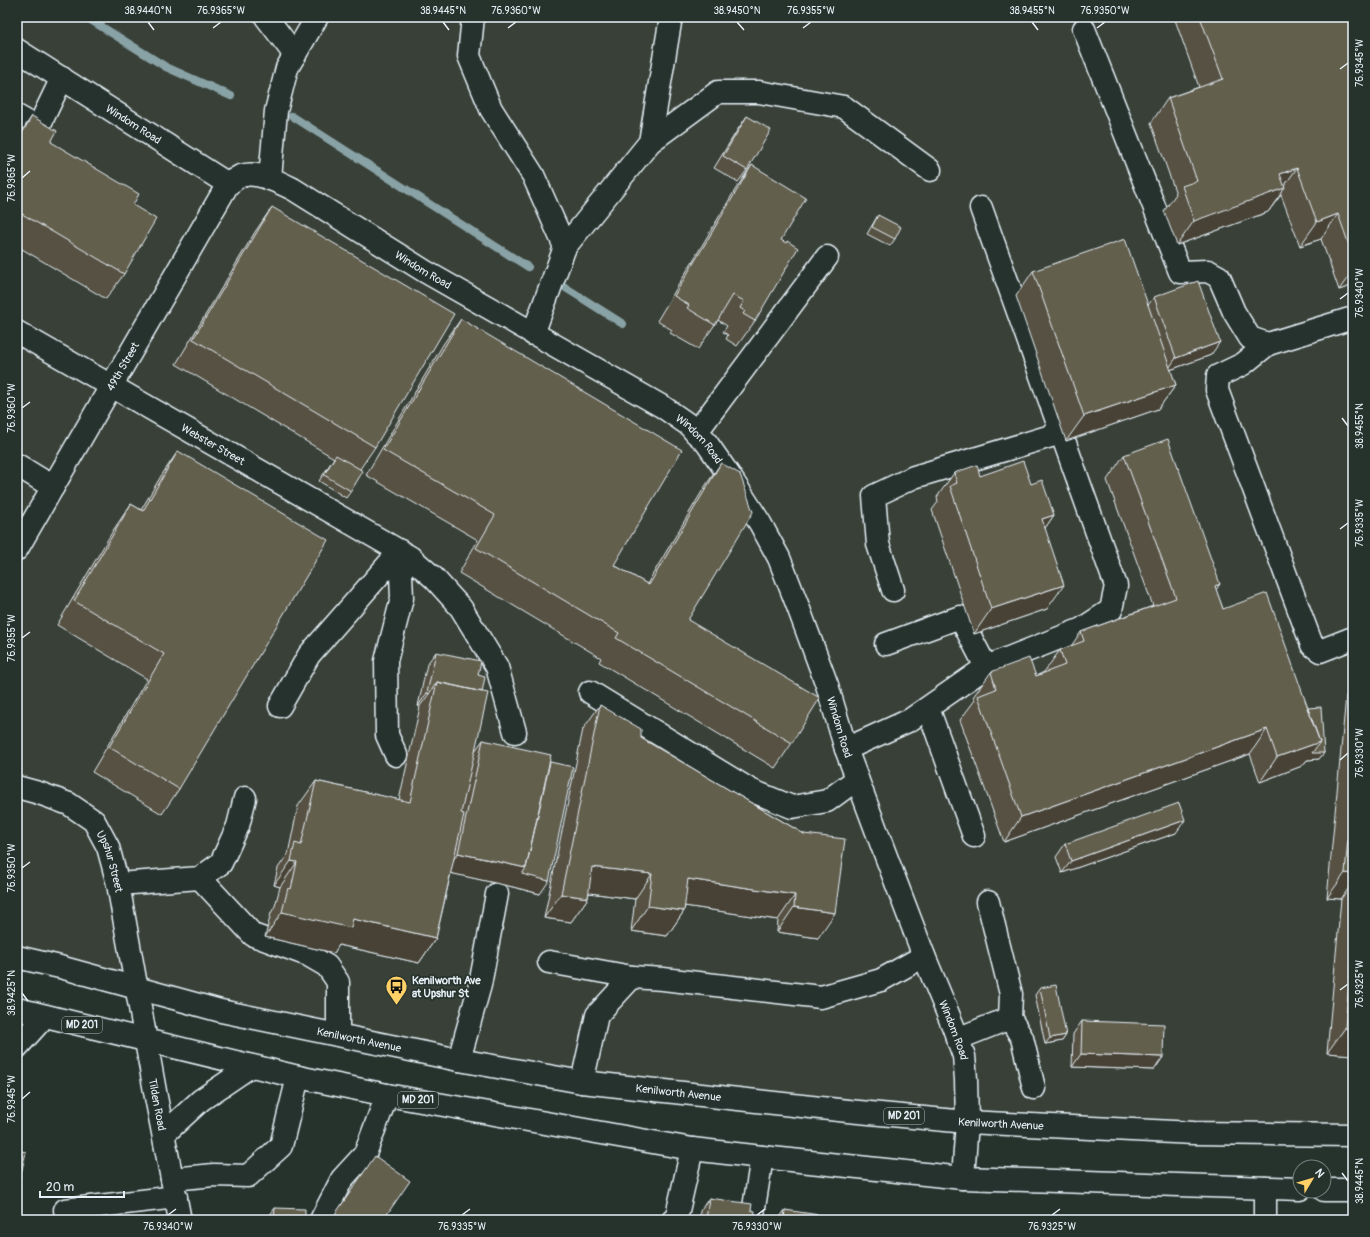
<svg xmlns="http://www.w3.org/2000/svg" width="1370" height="1237" viewBox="0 0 1370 1237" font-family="Pangolin,sans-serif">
<rect width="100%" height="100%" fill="#26332d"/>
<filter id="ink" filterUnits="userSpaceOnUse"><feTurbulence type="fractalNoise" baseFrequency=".025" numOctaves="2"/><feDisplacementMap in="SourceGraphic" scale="8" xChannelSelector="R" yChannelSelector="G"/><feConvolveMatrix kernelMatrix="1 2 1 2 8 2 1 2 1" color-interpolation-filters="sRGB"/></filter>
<g filter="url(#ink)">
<path fill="#394037" d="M17 17H1353V1136L1194 1133 582 1082 17 957Z"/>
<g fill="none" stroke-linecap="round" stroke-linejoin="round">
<path stroke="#89a2a6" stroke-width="8" d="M86 17 166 67 231 96
M292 116 528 267
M566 288 623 324"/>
<defs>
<g id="minor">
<path d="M266 17 295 55"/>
<path d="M473 17 469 56 491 109 533 175 565 247 533 334"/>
<path d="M1084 29 1180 272 1208 271 1219 277 1234 312 1250 338 1268 344 1353 318"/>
<path id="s1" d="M17 50 228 184"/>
<path d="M17 116 38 128 62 78"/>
<path d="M650 142 718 92H759L844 107 930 170"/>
<path d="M270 178 276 111 287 68 317 17"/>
<path d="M565 247 650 142 671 17"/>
<path id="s2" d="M17 332 410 557 434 578 461 608 497 667 515 732"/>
<path d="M1268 344 1243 364 1218 376 1217 390 1312 645 1320 651 1353 638"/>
<path d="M696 433 827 257"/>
<path d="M17 465 53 487"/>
<path id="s3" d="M17 549 228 184C232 182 237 177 241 176 256 170 279 182 293 189L426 272 663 407 689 425 696 433 706 442 729 475 760 523 779 558 797 604 827 685 846 749 884 851 924 956 953 1026 964 1056 966 1079 967 1122 963 1178"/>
<path d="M893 590 878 544 874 496 914 477 1061 433"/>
<path d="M886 644 960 617 986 667"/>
<path d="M590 692 750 790 792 807 827 801 857 779"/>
<path d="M280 706 309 655 400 551 402 598 386 661 387 735 396 755"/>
<path d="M928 708 974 836"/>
<path d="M846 749 910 720 986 667 1082 629 1111 610 1116 586 981 208"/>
<path id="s4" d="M17 787 39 793 69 804 94 821 108 847 118 884 156 1097 180 1220"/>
<path d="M200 878 253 935 308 955 327 966 338 982V1035"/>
<path d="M118 884 200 878 221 863 238 826 245 798"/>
<path d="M549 962 632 977"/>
<path d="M1010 1018 1022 1038 1034 1088"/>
<path d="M957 1039 1010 1018 1011 994 988 902"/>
<path d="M17 1047 45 1016"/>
<path d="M459 1060 480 985 497 894"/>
<path d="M582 1082 597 1015 632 977 663 979 821 997 881 980 924 956"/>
<path d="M172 1179 214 1175 248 1176 281 1146 298 1077"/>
<path d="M65 1210 176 1197"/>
<path d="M321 1220 342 1179 365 1154 387 1095"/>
<path d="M673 1220 677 1215 692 1149"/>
<path d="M752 1220 762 1157"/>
<path d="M1265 1220V1188"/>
</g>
<g id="major">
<path id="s5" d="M17 957 60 967 221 1011 459 1060 582 1082 848 1111 967 1122 1194 1133 1353 1135"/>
<path d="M17 1009 298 1077 387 1095 692 1149 762 1157 963 1178 1300 1189"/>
<path d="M164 1134 201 1100 251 1066"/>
<path d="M1324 1190H1353"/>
</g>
</defs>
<use href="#minor" stroke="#e8f1f8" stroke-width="25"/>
<use href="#major" stroke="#e8f1f8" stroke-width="25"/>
<use href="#minor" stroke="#26332d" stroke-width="22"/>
<use href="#major" stroke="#26332d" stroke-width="22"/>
</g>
<path fill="#565142" stroke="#e8f1f8" d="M1174 17H1353V285L1339 290 1321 239 1300 246 1281 195 1268 212 1177 245 1164 211 1176 194 1151 123 1168 98 1199 87Z
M32 116 51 142 124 274 106 299 17 246V138Z
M747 116V170L738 182 714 168 738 129Z
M752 165 781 240 755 321 737 346 726 339 728 335 723 332 727 326 718 320 698 349 670 333 672 330 657 321 735 190Z
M272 207 375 447 360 469 351 491 346 498 319 481 334 458 176 364 255 232Z
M878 215 895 239 890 246 867 234 874 222Z
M1033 271 1148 305 1154 297 1211 355 1170 370 1176 385 1158 409 1066 441 1016 296Z
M461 319 614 565 647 584 704 488 721 463 688 620 792 743 775 768 599 662 601 658 459 573 478 540 366 475 444 343Z
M178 451 179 789 162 814 92 772 147 679 57 625 114 529 131 504 141 510 161 476Z
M1124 455 1216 590 1223 609 1324 753 1319 759 1307 760 1302 766 1260 782 1250 754 1004 842 960 720 975 700 973 697 991 672 1036 676 1044 672 1060 650 1071 646 1081 632 1153 606 1107 480Z
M954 473 980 476 1031 484 1054 515 1045 528 1047 609 974 634 932 510 938 502 937 497Z
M436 652 478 675 482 692 474 752 483 740 550 762 540 894 513 887 451 873 436 938 419 963 339 945 334 953 265 937 271 913 275 906 280 887 274 885 278 868 288 854 298 806 316 781 399 800 420 707 418 706 427 664Z
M1353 686V1055L1327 1053 1341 899 1327 898 1346 696Z
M600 705 641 738 804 834 818 938 777 932 778 920 685 906 684 911 667 936 631 931 635 899 589 893 588 898 571 922 544 918 583 729Z
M1176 833 1062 873 1056 857 1065 844Z
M1040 988 1066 1035 1062 1041 1045 1044 1035 995Z
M1082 1021 1163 1057 1154 1070 1072 1067 1073 1034Z
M709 1198 751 1210 754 1220H699L700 1211Z
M275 1208 305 1220H266Z
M785 1210 825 1220H778Z"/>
<path fill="#464236" stroke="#e8f1f8" d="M589 17H602L601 18Z
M722 17H748L747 19Z
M1297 168 1282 189 1285 188 1268 212 1177 245 1194 221 1280 174Z
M1338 214 1321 239 1300 246 1317 222Z
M1353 270V285L1339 290Z
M1220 342 1211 355 1167 371 1176 358Z
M1176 385 1158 409 1066 441 1084 416Z
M1054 515 1037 540 1042 519Z
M1220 584 1203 609 1215 586Z
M1064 585 1047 609 974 634 991 609Z
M427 693 429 694 420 706H418Z
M1267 729 1250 754 1004 842 1021 817Z
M1320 742 1324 753 1319 759 1307 760 1302 766 1260 782 1277 757Z
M1185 820 1176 833 1062 873 1071 861Z
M458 853 526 868 549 881 540 894 513 887 445 872Z
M291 861 297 862 280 887 274 885Z
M592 867 652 874 635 899 575 891Z
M1345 873 1353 874V882L1341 899 1327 898Z
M688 879 795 895 778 920 671 904Z
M561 894 588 898 571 922 544 918Z
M648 906 684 911 667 936 631 931Z
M794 907 835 913 818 938 777 932Z
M282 912 353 919 436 938 419 963 339 945 334 953 265 937Z
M1345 1028 1353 1029V1055L1327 1053Z
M1066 1035 1062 1041 1045 1044 1050 1038Z
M1081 1054 1163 1057 1154 1070 1072 1067Z"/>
<path fill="#645e4d" stroke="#e8f1f8" d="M1200 17H1353V256L1338 214 1317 222 1297 168 1280 174 1285 188 1194 221 1182 186 1197 181 1168 98 1223 79Z
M32 116 57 131 51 142 139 194 133 205 156 219 124 274 17 211V142Z
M747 116 771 130 747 170 723 156Z
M752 165 806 198 781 240 786 243 787 241 798 248 755 321 743 314 745 311 740 308 744 301 733 295 715 325 687 308 689 305 674 296Z
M272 207 454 314 375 447 193 339Z
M878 215 901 227 895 239 872 227Z
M1125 239 1176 385 1084 416 1033 271Z
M1198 281 1220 342 1176 358 1154 297Z
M461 319 682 450 614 565 649 585 721 463 740 474 753 512 688 620 820 698 792 743 616 638 619 633 476 548 495 515 383 450Z
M1168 439 1220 584 1215 586 1223 609 1267 593 1320 742 1277 757 1267 729 1021 817 978 696 996 689 991 672 1029 658 1036 676 1065 665 1060 650 1084 641 1081 632 1176 598 1124 455Z
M178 451 328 540 179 789 109 747 164 654 74 601 131 504 143 511Z
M336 455 363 471 351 491 324 475Z
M1023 461 1031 484 1042 480 1054 515 1042 519 1064 585 991 609 950 486 957 483 954 473 977 465 980 476Z
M436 652 481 661 478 675 485 677 482 692 437 682 429 694 427 693Z
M437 682 488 693 461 813 464 814 436 938 353 919 351 928 282 912 288 888 291 889 297 862 291 861 295 843 301 845 316 781 410 802Z
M600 705 641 729V738L804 834 845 839 835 913 794 907 795 895 688 879 684 911 648 906 652 874 592 867 588 898 561 894Z
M1321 707 1324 753H1312L1320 742 1307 708Z
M483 740 551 755 526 868 458 853Z
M550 762 573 767 549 881 522 874 526 868Z
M1353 780V874L1345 873Z
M1179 803 1185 820 1071 861 1065 844Z
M1353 935V1029L1345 1028Z
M1056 985 1066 1035 1050 1038 1040 988Z
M1082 1021 1164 1024 1163 1057 1081 1054Z
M17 1150 26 1152 17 1191Z
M375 1156 410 1181 383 1220H331Z
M709 1198 752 1204 751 1210 755 1211 754 1220H706Z
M275 1208 305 1209V1220H274Z
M785 1210 826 1216 825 1220H784Z"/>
</g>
<path fill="none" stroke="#e8f1f8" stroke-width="1.5" d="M148 22 154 30M443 22 449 30M737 22 744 30M1032 22 1038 30M213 28 221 22M508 28 516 22M803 28 811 22M1097 28 1105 22M1340 69 1348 63M22 178 30 171M1340 299 1348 293M22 408 30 402M1342 418 1348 426M1340 529 1348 523M22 638 30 632M1340 760 1348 753M22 868 30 862M1340 990 1348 984M22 993 28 1001M22 1099 30 1092M1342 1173 1348 1181M168 1215 176 1209M462 1215 470 1209M757 1215 765 1209M1052 1215 1060 1209"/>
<defs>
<symbol id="bus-pin" viewBox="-11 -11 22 30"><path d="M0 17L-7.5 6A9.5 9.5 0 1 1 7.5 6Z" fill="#ffd166" stroke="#26332d"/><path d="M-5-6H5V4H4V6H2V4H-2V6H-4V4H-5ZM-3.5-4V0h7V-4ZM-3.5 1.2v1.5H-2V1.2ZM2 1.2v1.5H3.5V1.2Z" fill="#111"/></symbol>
</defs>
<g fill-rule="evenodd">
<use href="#bus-pin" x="384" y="974" width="25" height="34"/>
</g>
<g text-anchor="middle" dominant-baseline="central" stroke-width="3.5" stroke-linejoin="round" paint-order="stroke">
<g fill="#26332d" stroke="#aeb8bb" stroke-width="1">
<rect x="62" y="1017" width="40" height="16" rx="3"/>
<rect x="398" y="1092" width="40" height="16" rx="3"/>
<rect x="884" y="1108" width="40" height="16" rx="3"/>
</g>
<g font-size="10" font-weight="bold" fill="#e8f1f8">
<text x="82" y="1025">MD 201</text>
<text x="418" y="1100">MD 201</text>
<text x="904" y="1116">MD 201</text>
</g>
<g font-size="11" fill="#e8f1f8" stroke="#26332d">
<text stroke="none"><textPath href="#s1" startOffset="138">Windom Road</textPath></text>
<text stroke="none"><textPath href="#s3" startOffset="645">Windom Road</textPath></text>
<text stroke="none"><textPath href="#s3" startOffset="211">49th Street</textPath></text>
<text stroke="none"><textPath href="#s3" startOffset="970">Windom Road</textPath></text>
<text stroke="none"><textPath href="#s2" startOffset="226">Webster Street</textPath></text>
<text stroke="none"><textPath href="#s3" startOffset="1294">Windom Road</textPath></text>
<text stroke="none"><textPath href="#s4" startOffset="129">Upshur Street</textPath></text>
<text stroke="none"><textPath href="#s3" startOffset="1618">Windom Road</textPath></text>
<text stroke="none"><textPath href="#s5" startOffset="352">Kenilworth Avenue</textPath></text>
<text stroke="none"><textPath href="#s5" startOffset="676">Kenilworth Avenue</textPath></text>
<text stroke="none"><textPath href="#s4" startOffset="377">Tilden Road</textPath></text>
<text stroke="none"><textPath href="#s5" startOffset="1000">Kenilworth Avenue</textPath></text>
</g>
<g font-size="11" font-weight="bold" fill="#e8f1f8" stroke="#26332d" text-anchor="start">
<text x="412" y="980">Kenilworth Ave<tspan x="412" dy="13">at Upshur St</tspan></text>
</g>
</g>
<rect width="1370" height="1237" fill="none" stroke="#26332d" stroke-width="44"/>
<g transform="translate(1312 1179) rotate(52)"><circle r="19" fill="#26332d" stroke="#747f7e"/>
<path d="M0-3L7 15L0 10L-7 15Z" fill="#ffd166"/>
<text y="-6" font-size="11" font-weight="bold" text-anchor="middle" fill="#e8f1f8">N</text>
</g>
<path d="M40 1191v6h84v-6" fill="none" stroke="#e8f1f8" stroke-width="2"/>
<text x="46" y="1191" font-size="12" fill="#e8f1f8" stroke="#26332d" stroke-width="3" paint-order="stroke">20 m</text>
<rect x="22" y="22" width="1326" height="1193" fill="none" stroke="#e8f1f8" stroke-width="1.5"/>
<g font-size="10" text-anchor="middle" fill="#e8f1f8">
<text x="148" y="14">38.9440°N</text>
<text x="221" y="14">76.9365°W</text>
<text x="443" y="14">38.9445°N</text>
<text x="516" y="14">76.9360°W</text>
<text x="737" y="14">38.9450°N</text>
<text x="811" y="14">76.9355°W</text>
<text x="1032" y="14">38.9455°N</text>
<text x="1105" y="14">76.9350°W</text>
<text transform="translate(1359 63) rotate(-90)" y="4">76.9345°W</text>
<text transform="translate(11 178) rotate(-90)" y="4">76.9365°W</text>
<text transform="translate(1359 293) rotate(-90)" y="4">76.9340°W</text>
<text transform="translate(11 408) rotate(-90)" y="4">76.9360°W</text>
<text transform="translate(1359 426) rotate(-90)" y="4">38.9455°N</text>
<text transform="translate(1359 523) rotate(-90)" y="4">76.9335°W</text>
<text transform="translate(11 638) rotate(-90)" y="4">76.9355°W</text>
<text transform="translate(1359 753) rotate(-90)" y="4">76.9330°W</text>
<text transform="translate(11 868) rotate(-90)" y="4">76.9350°W</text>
<text transform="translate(1359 984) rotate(-90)" y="4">76.9325°W</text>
<text transform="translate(11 993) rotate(-90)" y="4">38.9425°N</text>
<text transform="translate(11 1099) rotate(-90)" y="4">76.9345°W</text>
<text transform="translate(1359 1181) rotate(-90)" y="4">38.9445°N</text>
<text x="168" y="1230">76.9340°W</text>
<text x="462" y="1230">76.9335°W</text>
<text x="757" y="1230">76.9330°W</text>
<text x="1052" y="1230">76.9325°W</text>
</g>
</svg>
